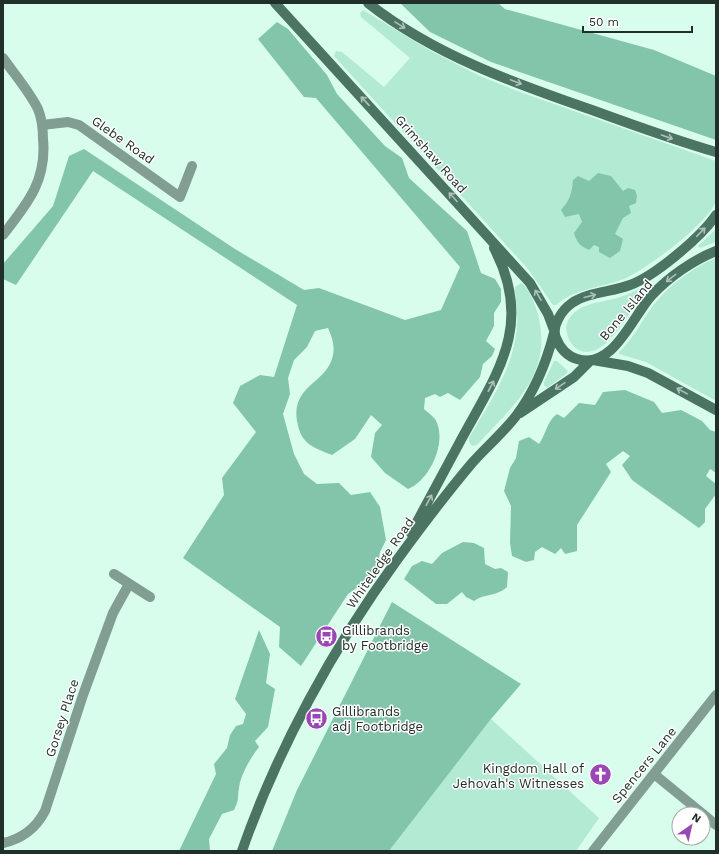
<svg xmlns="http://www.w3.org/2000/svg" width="719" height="854" viewBox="0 0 719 854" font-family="'Work Sans',sans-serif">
<rect width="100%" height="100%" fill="#d8fded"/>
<path fill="#b3ead3" d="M363 10 429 50 480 76 520 92 716 161C716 173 719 188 716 200 711 222 645 270 624 279 601 288 576 288 556 305H553L528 269 334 56 336 51 342 52 384 87 410 58 361 17 360 13Z
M716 229V242L700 248 698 246Z
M716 258V401L646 362 619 354V352C633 339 641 322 652 307 667 287 693 267 716 258Z
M521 283C529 288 534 302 537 311 555 374 514 404 477 445L472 446 469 441V438C490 402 515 366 517 324 518 311 515 299 515 287Z
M646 285 648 288C632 303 608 363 579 350 570 345 567 337 566 327 571 304 598 303 617 298 627 295 637 290 646 285Z
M554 361H557L568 371 566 374 547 388 544 385V382Z
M491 719 599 818 576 851H389Z"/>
<path fill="#83c5aa" d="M400 3H498L505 9 654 50 716 76V140L491 62 430 32Z
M277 22 288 29 327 75 337 94 385 146 402 158 409 178 467 231 481 273 495 279 501 289V302L494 313V326L486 341 495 349 492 356 483 364 480 377 460 400 448 393 440 397 435 394 425 398 424 409C428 413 435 417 437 423 446 445 429 481 408 489L385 473 371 457 375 433 382 425 371 415 355 439 332 455C312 447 301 444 297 421 291 385 328 383 333 355 335 345 332 337 328 328L315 331 307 347 294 360 288 378 290 394 283 414 294 454 304 474 317 484 339 483 351 495 370 492 380 507 386 540 380 552 376 574 348 594 301 666 279 647 280 627 183 558 224 495 222 478 256 432 233 403 240 386 260 375 274 377 297 305 93 171 16 285 3 279V264L53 206 69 156 84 149 235 249 304 290 319 288 405 320 441 310 460 267 316 98 304 97 258 39Z
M598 173 611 176 623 191 628 188 635 190 637 196 636 203 629 206 631 213 623 218 615 234 623 239 620 251 610 258 599 252V247L594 245 589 250C580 246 577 243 574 233L582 222 579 214 565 217 561 210C570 200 572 193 573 180L578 176 589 181Z
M625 390 654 402 662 413 681 410 702 421 710 430 716 432V473L710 469 706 476 716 484V494L705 509V522L699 528 632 480 622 465 630 456 623 451 606 464 611 472 577 525V551L565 554 561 548 555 554 542 547 535 552 534 560 526 562 512 556 510 543 511 506 504 491 510 468 516 458 519 441 529 437 539 444C546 434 547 421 557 414L564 418 579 403 595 405 603 392Z
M463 542 474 543 484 548 485 564 495 569 501 568 508 572 507 587C496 597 485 593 474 601L466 597 462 592 447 604H436L404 579 412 566 422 561 432 564 442 553Z
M392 602 521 684 491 719 389 851H272L297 790Z
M259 630 270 654 266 683 275 689 268 727 255 741 259 747C251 757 240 776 239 788 237 799 240 798 234 810L222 814 209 839 210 851H179L216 774 214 764 227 748 230 735 236 726 243 724 246 714 235 699Z"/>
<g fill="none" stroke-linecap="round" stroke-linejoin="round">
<path stroke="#829d91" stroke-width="10" d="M3 58C15 75 29 91 38 109 42 119 43 129 43 139 47 181 27 204 3 235
M42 125 68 122 79 125 180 197 192 166
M114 574 150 597
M654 774 703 814
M703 814 716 825
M3 843C22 839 36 828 45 811L83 695 113 613 129 584
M593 851 716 695"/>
<path stroke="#4b7463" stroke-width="10" d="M275 3 530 283 548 314 554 330
M368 3C434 55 514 83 592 110 633 125 674 140 716 152
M716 215C701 237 655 276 630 285 612 292 588 292 572 303 562 310 551 326 556 338 560 348 567 356 577 359 613 371 633 315 652 295 669 277 693 260 716 251
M593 360 628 366 648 373 716 410
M520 413 574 377 590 361
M411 533C428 501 445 470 462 438 498 372 534 324 494 248
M242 851C277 750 334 646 397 560 421 527 446 494 472 463 486 447 503 433 516 416 535 391 546 364 554 333"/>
</g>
<defs><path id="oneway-shaft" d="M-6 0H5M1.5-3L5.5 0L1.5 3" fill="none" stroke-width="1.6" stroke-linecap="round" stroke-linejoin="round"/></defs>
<g stroke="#aec0b9">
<use href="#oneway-shaft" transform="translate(400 25) rotate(31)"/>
<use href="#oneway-shaft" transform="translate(516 82) rotate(21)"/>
<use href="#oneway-shaft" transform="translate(365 101) rotate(-133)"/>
<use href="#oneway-shaft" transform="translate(667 137) rotate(19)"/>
<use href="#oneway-shaft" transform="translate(453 197) rotate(-132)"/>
<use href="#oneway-shaft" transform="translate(701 232) rotate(-46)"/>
<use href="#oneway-shaft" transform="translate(671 278) rotate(142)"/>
<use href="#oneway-shaft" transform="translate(538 295) rotate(-120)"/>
<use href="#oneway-shaft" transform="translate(590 296) rotate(-14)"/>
<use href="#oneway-shaft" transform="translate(491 386) rotate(-62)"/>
<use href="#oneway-shaft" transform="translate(560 386) rotate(146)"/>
<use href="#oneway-shaft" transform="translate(682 391) rotate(-151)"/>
<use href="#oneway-shaft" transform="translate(429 500) rotate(-62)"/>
</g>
<defs>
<symbol id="bus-disc" viewBox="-11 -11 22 22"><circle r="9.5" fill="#9a47b6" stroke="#fff"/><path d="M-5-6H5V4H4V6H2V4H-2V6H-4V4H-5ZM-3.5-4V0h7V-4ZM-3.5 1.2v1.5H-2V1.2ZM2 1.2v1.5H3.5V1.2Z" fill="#fff"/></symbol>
<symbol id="church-disc" viewBox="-11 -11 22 22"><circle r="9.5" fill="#9a47b6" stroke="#fff"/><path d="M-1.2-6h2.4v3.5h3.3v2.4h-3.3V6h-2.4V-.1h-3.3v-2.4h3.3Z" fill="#fff"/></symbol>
</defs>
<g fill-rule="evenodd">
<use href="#bus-disc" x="314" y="624" width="25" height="25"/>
<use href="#bus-disc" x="304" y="706" width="25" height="25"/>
<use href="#church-disc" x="588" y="762" width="25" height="25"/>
</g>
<g text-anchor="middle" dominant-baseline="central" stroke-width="3" stroke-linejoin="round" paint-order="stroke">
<g font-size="13" fill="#202f29" stroke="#fff">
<text transform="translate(123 140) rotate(35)">Glebe Road</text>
<text transform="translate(431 154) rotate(48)">Grimshaw Road</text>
<text transform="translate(626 310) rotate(-50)">Bone Island</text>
<text transform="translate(380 563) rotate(-55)">Whiteledge Road</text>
<text transform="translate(62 718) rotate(-72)">Gorsey Place</text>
<text transform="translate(644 765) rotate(-51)">Spencers Lane</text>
</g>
<g font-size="13" fill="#202f29" stroke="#fff" text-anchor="start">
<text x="342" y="630">Gillibrands<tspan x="342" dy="15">by Footbridge</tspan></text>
<text x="332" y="711">Gillibrands<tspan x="332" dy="15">adj Footbridge</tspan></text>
<text x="584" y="768" text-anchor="end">Kingdom Hall of<tspan x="584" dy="15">Jehovah's Witnesses</tspan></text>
</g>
</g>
<rect width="719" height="854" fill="none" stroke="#202f29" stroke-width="8"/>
<g transform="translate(691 826) rotate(34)"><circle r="19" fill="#ffffff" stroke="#a6aca9"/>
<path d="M0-3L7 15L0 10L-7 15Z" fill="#9a47b6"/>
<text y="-6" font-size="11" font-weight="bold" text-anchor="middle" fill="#202f29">N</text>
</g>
<path d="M583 26v6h109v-6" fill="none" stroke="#202f29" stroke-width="2"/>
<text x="589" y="26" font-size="12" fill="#202f29" stroke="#ffffff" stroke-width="3" paint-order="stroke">50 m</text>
</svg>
